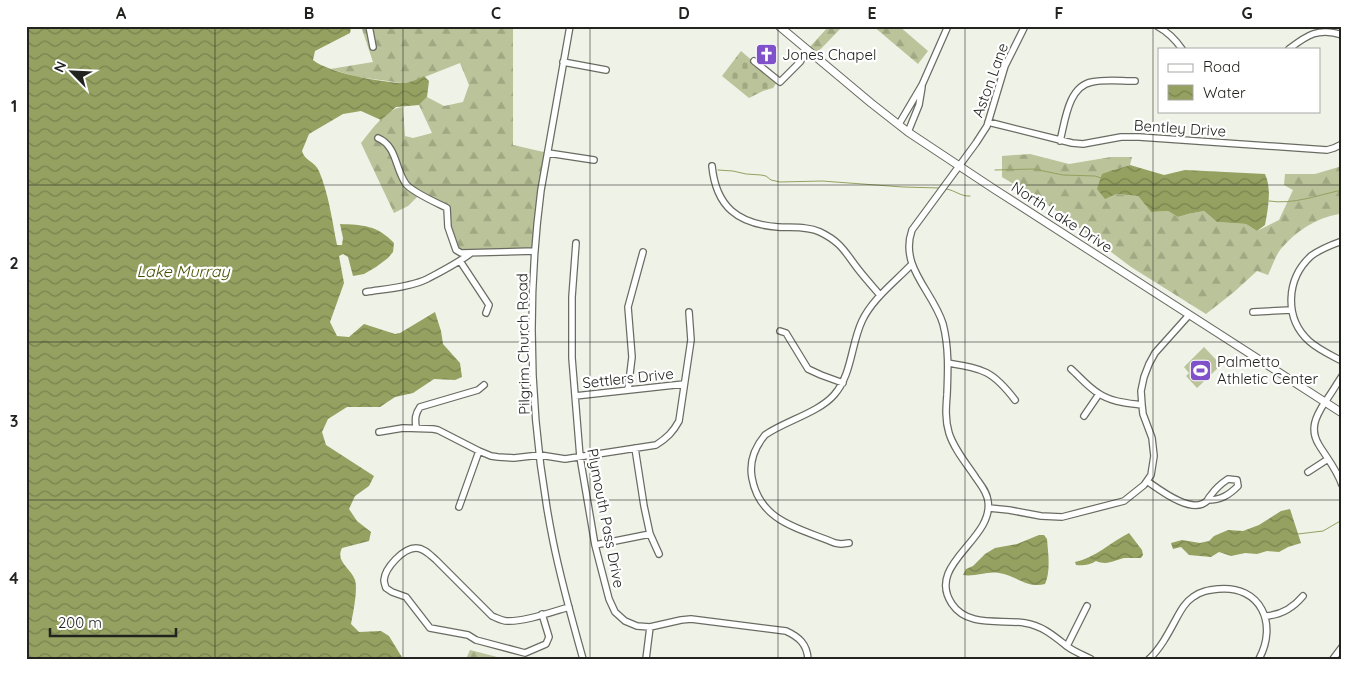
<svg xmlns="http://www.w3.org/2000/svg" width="1368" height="685" viewBox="0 0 1368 685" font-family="Quicksand,sans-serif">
<defs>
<pattern id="forest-firs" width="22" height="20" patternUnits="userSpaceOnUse" patternTransform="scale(1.25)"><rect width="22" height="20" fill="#bac399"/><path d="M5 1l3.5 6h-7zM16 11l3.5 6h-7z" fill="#a0a783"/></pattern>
<pattern id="cemetery-stones" width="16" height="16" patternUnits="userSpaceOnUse" patternTransform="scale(1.25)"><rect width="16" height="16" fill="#bac399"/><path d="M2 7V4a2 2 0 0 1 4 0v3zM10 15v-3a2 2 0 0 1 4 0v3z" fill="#a0a783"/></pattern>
<pattern id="water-waves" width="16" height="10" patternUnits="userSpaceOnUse" patternTransform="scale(1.25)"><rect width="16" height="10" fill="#94a160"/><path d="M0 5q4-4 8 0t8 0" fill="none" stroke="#78834f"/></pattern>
</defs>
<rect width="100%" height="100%" fill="#eff2e7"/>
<path fill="url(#forest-firs)" d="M361 26H513V145L548 153 535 251 456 250 446 208 420 194 408 206 394 213 361 143C371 131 386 108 403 107L405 136 413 138 432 133 419 105 427 97 444 106 463 102 469 85 460 63 412 82 402 83 358 77 330 69 373 62Z
M829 26H843L814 56 807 50Z
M873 26H899L928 51 918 64Z
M1030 154 1069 164 1111 157H1132L1130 165 1113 170 1116 194 1138 196 1151 212 1168 211 1178 217 1188 214 1204 211 1217 222 1246 224 1257 231 1279 220 1293 190 1284 185 1285 174H1315L1342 166V208L1339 214C1315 218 1295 232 1280 250 1275 257 1272 267 1268 275L1257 271 1234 292 1206 314 1131 267 1054 209 1002 177V156Z
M470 650 505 659H466Z"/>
<path fill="url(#cemetery-stones)" d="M741 51 777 82 773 88 763 91 749 98 722 76Z"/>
<path fill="#bac399" d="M1204 347 1221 365 1197 388 1186 376 1189 373 1184 367Z"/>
<path fill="url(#water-waves)" d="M26 26H347L351 28 350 33 315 51 313 60C329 73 380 82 401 83 410 83 416 80 424 76L429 81 427 97 419 105 396 107 381 120 361 111 343 114 309 134 302 151C304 160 315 162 319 171 329 195 332 220 337 245H342L343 238 340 224C363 225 377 225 394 243L393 252 388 258 376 267 364 274 353 276 348 257 343 254 339 256 344 283 330 322 337 336 349 337 364 324 395 334 400 333 435 312 441 331 443 344 460 363 462 377 455 380 434 379 413 393 395 397 380 407H347L328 419 322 432 326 445 374 476 369 486 355 496 349 509 357 521 371 532 369 541 342 548C335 562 351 568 355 580 358 590 353 613 351 624L359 632 381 631 389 636 403 659H26Z
M1130 165 1164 175 1185 170 1265 174C1272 189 1268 209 1265 225L1257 231 1246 224 1217 222 1204 211 1188 214 1178 217 1168 211 1151 212 1138 196 1116 194 1105 199 1097 189 1102 174 1113 170Z
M1290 509 1301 543 1288 547 1279 552 1267 551 1257 554 1245 553 1231 556 1219 552 1211 557 1189 555 1181 547 1173 549 1171 543 1182 540 1200 543 1209 541 1214 536 1228 530 1243 531 1259 525 1281 511Z
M1129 533 1142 550 1143 555 1141 558C1136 558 1130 558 1124 558 1114 560 1108 566 1096 561 1090 565 1083 566 1076 565L1075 562C1095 558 1111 542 1129 533Z
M1039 535H1044L1047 539C1048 552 1051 571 1045 584 1028 589 1015 575 999 573 987 571 975 577 963 575L966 569 973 566 985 554 995 548 1017 544Z"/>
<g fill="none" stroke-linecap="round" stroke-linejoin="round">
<path stroke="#94a160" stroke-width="1" d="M718 170 733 171 746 174 761 175 766 176 771 180 780 182 822 181 903 187 940 188
M995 170 1034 169 1063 175 1095 176 1101 178
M946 189C955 190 961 197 970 196
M1269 201C1293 205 1318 195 1342 190
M1298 534 1323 531 1342 520"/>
<defs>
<path id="minor" d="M369 26 373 47
M570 26 541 190C526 306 530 426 553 541 561 581 572 620 583 659
M1025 26 1005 66 987 126 976 143 912 230C899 267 933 291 943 324 949 347 948 371 947 395 946 407 945 420 949 433 954 449 966 463 976 478 981 485 987 492 988 501 994 540 925 564 952 604 968 628 1001 619 1025 623 1043 626 1054 636 1068 647 1075 652 1083 655 1091 659
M1157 26C1168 32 1175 39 1182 49
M1289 49C1307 35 1319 27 1342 35
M754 61 780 82 800 62 807 50
M563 62 606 70
M988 122 1072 143 1083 144 1121 137H1139L1327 150 1334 148 1342 144
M899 124 922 85 948 26
M908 132 919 105 922 87
M378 138C397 146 395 169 406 184 412 192 437 203 447 208L448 227 456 250 461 253 535 251
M1060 141C1065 122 1068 86 1092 82 1105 79 1121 81 1135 81
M548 153 594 160
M712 166C716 207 738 224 778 227 792 228 807 226 820 232 841 242 845 252 858 269 865 278 873 287 880 295
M1342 241C1331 245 1320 249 1311 256 1286 279 1284 318 1309 341 1319 350 1331 355 1342 361
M576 243 572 297V358L580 457 595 545 609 599 615 612 625 621 637 626 650 627 681 620 691 619 786 631C799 637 807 644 808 659
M460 261 489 305 486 313
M366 292C384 289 411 287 427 279 442 271 458 263 471 253
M1253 312 1291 310
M780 331 786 333 808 369 821 375 843 383
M948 363C983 369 992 370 1015 400
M1071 369C1080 377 1088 387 1098 393 1111 402 1127 403 1142 405
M1342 376C1336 385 1331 394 1325 402 1316 416 1309 429 1319 445 1327 458 1337 470 1342 485
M628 390 632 357 628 307 643 252
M575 396 684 384
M1084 416 1099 394
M416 427C415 419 415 414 420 407L478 390 484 385
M379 432 403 428 433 429 438 430 479 451 491 456 498 457 514 458 540 455 565 459 656 445C667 438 673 432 679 421L691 340 689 312
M635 448 644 506 650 534 659 554
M1308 472 1328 459
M1147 481C1160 490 1192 515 1207 501 1208 499 1210 496 1211 495 1216 488 1222 483 1228 479L1237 480 1238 486C1229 495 1221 500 1208 500
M459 507 479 451
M989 508 1009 510 1041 516 1062 517 1124 501 1144 485 1151 475 1154 456 1152 438 1143 414 1142 405 1141 391 1144 377 1149 364 1155 353 1189 315
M849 543 841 544 835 543C799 528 760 522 752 478 749 462 755 447 765 435 785 421 818 413 834 395 852 375 851 344 862 321 872 299 896 281 912 264
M595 545 650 534
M542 614 549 637 546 644 525 653 476 640 468 635 430 628 406 597 392 592 386 588C385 585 384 583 384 580 385 568 403 548 416 548 424 548 430 555 436 560L492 616C497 618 502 621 507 621 524 622 552 612 569 607
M1266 616C1281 615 1293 608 1303 596
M1067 646 1087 606
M646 659 650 627
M1149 659C1160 649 1168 634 1175 621 1180 612 1184 603 1193 597 1201 591 1209 590 1218 589 1261 585 1278 624 1259 659
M1333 659 1342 647"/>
<path id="major" d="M779 26 871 103 908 132 994 189 1342 413"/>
</defs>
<use href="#minor" stroke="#696c62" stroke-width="8"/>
<use href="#major" stroke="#696c62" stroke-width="9"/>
<use href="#minor" stroke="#fff" stroke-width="5.5"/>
<use href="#major" stroke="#fff" stroke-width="7"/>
</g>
<path fill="none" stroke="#22231f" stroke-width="1" stroke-opacity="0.55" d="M215 26V659M403 26V659M590 26V659M778 26V659M965 26V659M1153 26V659M26 185H1342M26 342H1342M26 500H1342"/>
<defs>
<symbol id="church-square" viewBox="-11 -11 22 22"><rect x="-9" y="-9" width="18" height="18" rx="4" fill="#8051c9" stroke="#fff"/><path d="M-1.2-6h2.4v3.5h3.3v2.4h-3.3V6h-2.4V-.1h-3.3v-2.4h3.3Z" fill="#fff"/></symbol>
<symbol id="stadium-square" viewBox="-11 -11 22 22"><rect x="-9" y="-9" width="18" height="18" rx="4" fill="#8051c9" stroke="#fff"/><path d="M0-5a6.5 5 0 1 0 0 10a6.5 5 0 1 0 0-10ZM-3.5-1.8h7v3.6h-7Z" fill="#fff"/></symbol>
</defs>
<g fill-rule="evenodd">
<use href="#church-square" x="754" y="42" width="25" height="25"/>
<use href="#stadium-square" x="1188" y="358" width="25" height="25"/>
</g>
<g text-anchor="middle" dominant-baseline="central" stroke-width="4.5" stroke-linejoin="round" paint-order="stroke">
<g font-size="15" fill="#22231f" stroke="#fff" text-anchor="start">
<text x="782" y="54">Jones Chapel</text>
<text x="1217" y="361">Palmetto<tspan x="1217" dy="17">Athletic Center</tspan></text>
</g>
<g font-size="15" fill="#22231f" stroke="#fff">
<text transform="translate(990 80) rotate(-70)">Aston Lane</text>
<text transform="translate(1180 128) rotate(4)">Bentley Drive</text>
<text transform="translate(1062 217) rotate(33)">North Lake Drive</text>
<text transform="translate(523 344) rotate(-91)">Pilgrim Church Road</text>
<text transform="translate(628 378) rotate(-6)">Settlers Drive</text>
<text transform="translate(606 518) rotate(79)">Plymouth Pass Drive</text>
</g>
<g font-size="16" font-style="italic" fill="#465100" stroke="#fff">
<text x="183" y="271">Lake Murray</text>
</g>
</g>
<rect width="1368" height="685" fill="none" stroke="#ffffff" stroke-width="55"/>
<rect x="1158" y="48" width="162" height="65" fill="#ffffff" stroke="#a7a7a5"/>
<rect x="1168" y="64" width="25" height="8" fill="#ffffff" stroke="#a7a7a5"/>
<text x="1203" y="72" font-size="15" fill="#22231f">Road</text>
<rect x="1168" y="85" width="25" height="15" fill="url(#water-waves)" stroke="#a7a7a5"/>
<text x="1203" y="98" font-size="15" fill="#22231f">Water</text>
<g transform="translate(72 72) rotate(294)" stroke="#ffffff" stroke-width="4" paint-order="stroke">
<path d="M0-4L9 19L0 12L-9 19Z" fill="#22231f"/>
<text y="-8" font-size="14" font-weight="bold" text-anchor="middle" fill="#22231f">N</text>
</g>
<path d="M50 628v8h126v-8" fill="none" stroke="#22231f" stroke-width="2.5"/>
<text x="58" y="628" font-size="15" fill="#22231f" stroke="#ffffff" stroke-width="4" paint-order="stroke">200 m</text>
<rect x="28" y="28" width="1312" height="630" fill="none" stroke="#22231f" stroke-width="2"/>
<g font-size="16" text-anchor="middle" font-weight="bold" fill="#22231f">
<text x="121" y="19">A</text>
<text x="309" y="19">B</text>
<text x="496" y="19">C</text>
<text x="684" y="19">D</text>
<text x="872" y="19">E</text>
<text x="1059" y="19">F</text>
<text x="1247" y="19">G</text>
<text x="14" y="112">1</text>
<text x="14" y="269">2</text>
<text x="14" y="427">3</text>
<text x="14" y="584">4</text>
</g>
</svg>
